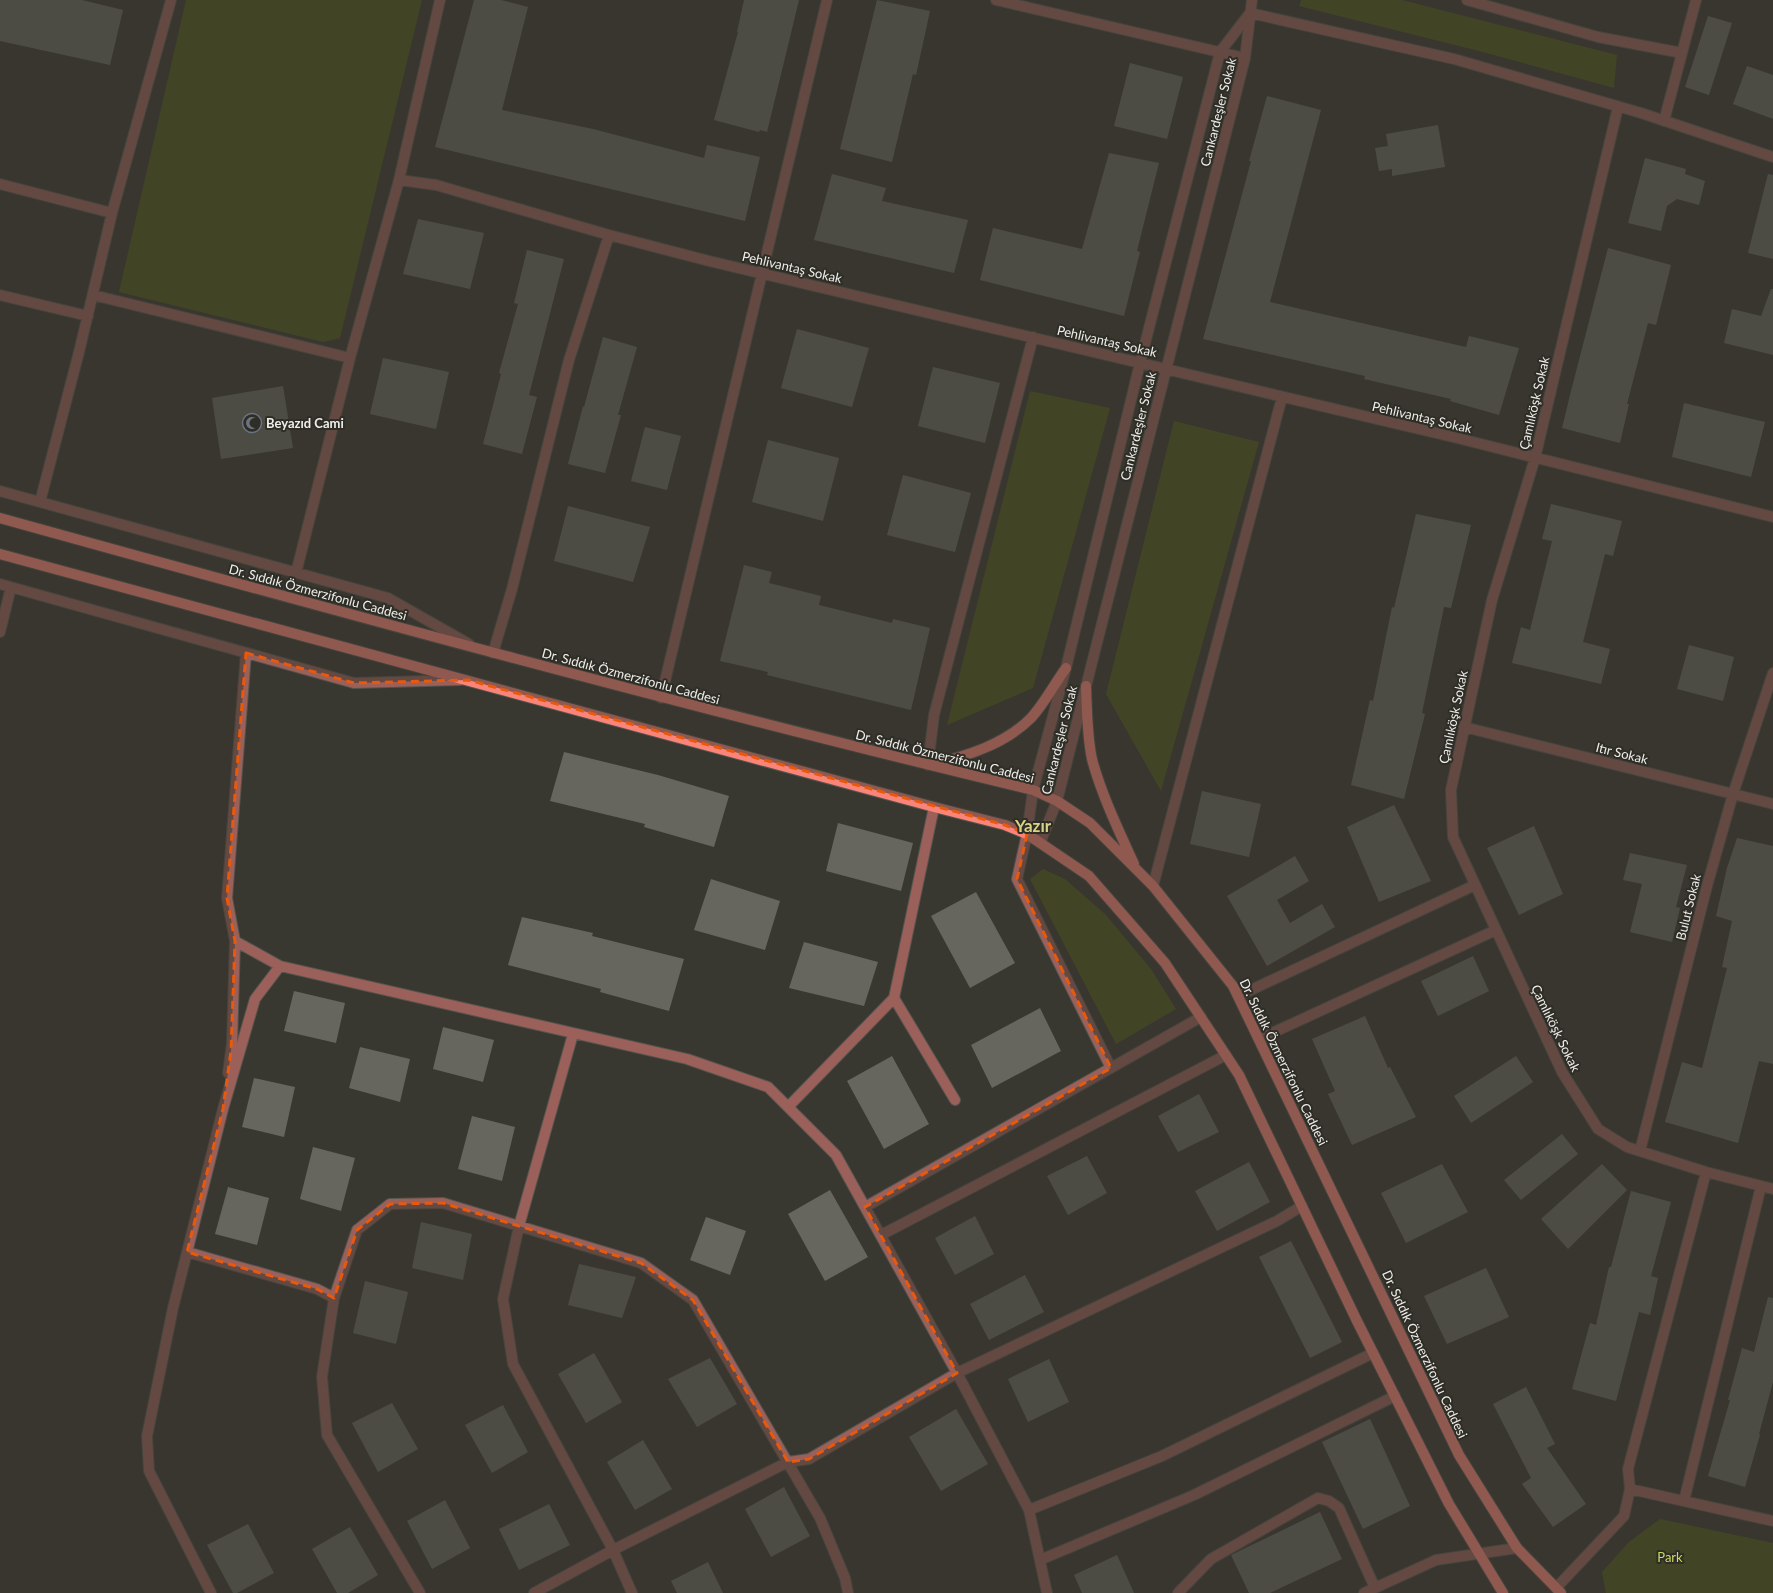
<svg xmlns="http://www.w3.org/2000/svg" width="1773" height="1593" viewBox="0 0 1773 1593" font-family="Lato,sans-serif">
<rect width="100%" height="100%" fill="#383730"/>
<path fill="#4f551b" d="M186 0H422L340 338 323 342 119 292Z
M1301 0H1402L1617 55 1614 88 1483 52 1299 6Z
M1030 391 1110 408 1033 688 947 725Z
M1174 421 1259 442 1161 791 1106 694Z
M1043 869 1065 879 1106 915 1151 969 1176 1009 1116 1044 1030 879Z
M1660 1519 1773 1543V1593H1606L1602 1572 1629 1542Z"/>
<path fill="#67665e" d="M0 0H82L123 10 110 65 0 41Z
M474 0H501L528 7 502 110 593 129 704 158 707 145 760 157 745 221 435 147Z
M744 0H799L767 132 760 130 759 132 714 120 738 32H737Z
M877 0 930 11 916 75 913 74 892 162 840 149Z
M1708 16 1732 23 1709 95 1685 87Z
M1130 63 1183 77 1167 139 1114 126Z
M1747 66 1773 75V119L1733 104Z
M1267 96 1321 110 1270 302 1466 347 1469 336 1519 348 1499 415 1450 401 1451 399 1364 379 1365 376 1203 339 1251 161H1249Z
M1438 125 1445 167 1392 176V169L1379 171 1375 148 1388 146 1386 134Z
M1109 153 1159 163 1137 251 1140 252 1124 316 980 280 993 228 1082 249Z
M1645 158 1686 169 1685 174 1705 181 1699 205 1677 199 1667 206 1661 231 1628 223Z
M832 174 886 188 882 201 968 220 954 273 814 240Z
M1768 174 1773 175V259L1748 253Z
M418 219 484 233 470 289 403 274Z
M1608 248 1671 265 1656 325 1648 323 1627 404H1629L1620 443 1562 428 1571 391Z
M527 250 564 259 529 395 537 397 522 454 483 444 501 374 499 373 518 304 514 303Z
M1771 289H1773V355L1724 343 1732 309 1761 316Z
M797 329 869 348 852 407 781 388Z
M603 337 637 347 618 415H621L605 473 568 464 583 406 584 407Z
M383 358 449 372 436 429 370 414Z
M933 367 1000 383 985 443 918 426Z
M283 386 293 448 221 459 212 398Z
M1684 403 1765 422 1751 477 1672 457Z
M645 427 681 436 667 490 631 481Z
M768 440 839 458 823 521 752 502Z
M903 475 971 493 955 552 887 535Z
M1551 504 1622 521 1613 556 1605 554 1583 642 1610 649 1601 684 1512 663 1521 627 1530 630 1552 541 1542 539Z
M568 506 650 527 633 582 554 561Z
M1416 514 1471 525 1451 608 1444 607 1422 713 1425 714 1404 799 1351 785 1370 700 1373 701 1392 607 1394 608Z
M744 565 772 572 769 583 821 596 819 605 892 623 893 619 930 628 911 710 767 675 768 672 720 661Z
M1689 645 1734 657 1723 701 1677 689Z
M564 752 658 775 729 796 714 847 644 827 645 824 550 801Z
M1202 791 1261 804 1249 857 1190 844Z
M1394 805 1431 881 1379 902 1347 827Z
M838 823 913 843 901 891 826 871Z
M1534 826 1563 894 1519 915 1487 848Z
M1737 838 1773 846V1064L1759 1061 1738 1143 1665 1122 1682 1062 1702 1068 1727 968 1722 967 1732 921 1716 916 1727 868Z
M1630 853 1687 865 1676 907 1680 908 1672 942 1630 932 1642 884 1623 880Z
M1295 856 1309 881 1277 900 1290 923 1322 904 1335 927 1267 966 1227 896Z
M711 879 780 901 765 950 694 930Z
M976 892 1015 963 970 988 931 916Z
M522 917 593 933 592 936 684 959 669 1011 600 992 601 989 508 965Z
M804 942 878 962 864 1006 789 988Z
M1473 956 1489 991 1438 1016 1421 981Z
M294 991 345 1003 336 1043 284 1031Z
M1040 1008 1061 1051 992 1088 971 1045Z
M1365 1016 1388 1068 1390 1067 1416 1117 1352 1145 1328 1094 1335 1091 1312 1039Z
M443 1027 494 1040 483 1082 433 1069Z
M360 1047 410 1059 400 1102 349 1088Z
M892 1056 929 1124 884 1149 847 1081Z
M1516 1056 1533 1082 1471 1123 1454 1096Z
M254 1078 295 1087 284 1137 242 1127Z
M1199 1094 1219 1132 1178 1152 1158 1116Z
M472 1116 515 1127 502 1181 458 1169Z
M1562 1134 1578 1154 1521 1200 1504 1180Z
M313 1147 355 1158 341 1211 300 1199Z
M1087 1156 1107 1193 1068 1215 1047 1176Z
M1249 1162 1270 1202 1217 1231 1195 1191Z
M1442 1164 1468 1212 1406 1243 1381 1193Z
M1602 1164 1627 1190 1568 1249 1541 1219Z
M228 1187 269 1198 257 1245 215 1234Z
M830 1190 868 1257 825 1281 788 1214Z
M1631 1191 1671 1202 1651 1276 1658 1278 1650 1315 1639 1312 1616 1401 1572 1389 1590 1323 1596 1325 1609 1267H1611Z
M975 1216 994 1254 955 1275 935 1238Z
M706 1217 746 1231 730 1275 690 1260Z
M421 1222 472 1234 463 1280 412 1268Z
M1291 1241 1342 1342 1310 1358 1259 1257Z
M579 1264 636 1277 622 1318 568 1305Z
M1486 1268 1509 1317 1447 1344 1424 1296Z
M1025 1275 1044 1312 989 1340 970 1304Z
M365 1281 408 1292 396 1344 353 1333Z
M1768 1297 1773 1298V1382L1759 1434 1760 1435 1745 1487 1708 1476 1730 1400H1728L1742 1348 1754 1352Z
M594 1353 622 1402 586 1423 558 1374Z
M710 1358 737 1404 697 1427 668 1379Z
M1049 1359 1069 1402 1028 1422 1008 1379Z
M1526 1387 1555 1444 1547 1448 1586 1504 1553 1527 1522 1484 1531 1478 1493 1404Z
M392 1403 418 1449 378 1472 352 1423Z
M503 1405 528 1452 492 1473 465 1425Z
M956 1409 988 1464 941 1491 909 1437Z
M1370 1419 1410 1506 1363 1529 1322 1442Z
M643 1440 672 1489 635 1510 607 1462Z
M784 1487 810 1536 771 1557 745 1509Z
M445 1500 470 1548 432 1569 407 1521Z
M549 1504 570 1545 519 1570 499 1529Z
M1320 1512 1342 1559 1270 1593H1249L1231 1555Z
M248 1524 274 1573 237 1593H233L207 1545Z
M350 1527 378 1575 348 1593H337L312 1549Z
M1117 1555 1134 1593H1082L1074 1575Z
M708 1562 723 1593H677L671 1581Z"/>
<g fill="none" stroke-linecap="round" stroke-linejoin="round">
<defs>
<path id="minor" d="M440 0 399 180 436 185 609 235 709 261 1457 438 1773 517
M996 0 1245 58
M1467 0 1598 37 1682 53
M1250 13 1454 59 1641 113 1773 157
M1618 107 1535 458 1492 600 1451 790 1453 837 1562 1072 1598 1129 1627 1147 1706 1172 1773 1189
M1664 121 1696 0
M0 184 112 213
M0 295 88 316
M93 295 350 358
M0 491 388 598 469 644
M40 502 79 352 112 213 171 0
M296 573 350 358 399 180
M0 584 354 683 460 680
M0 632 11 587
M246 653 227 898 235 941 280 966 687 1059 768 1087 836 1155 957 1373 1029 1510 1047 1593
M493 653 512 589 569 360 609 235
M661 698 827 0
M1464 727 1773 804
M928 765 934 715 1033 337
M1040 843 1057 801 1245 58 1252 0
M1153 886 1282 397
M1238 996 1475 885
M894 998 955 1100
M573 1034 519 1226 503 1299 513 1364 613 1550 632 1593
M1259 1039 1496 930
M1111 1068 1017 879 1027 834 1033 790 1066 668 1140 363 1220 52 1250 13
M228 1073 232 1043 235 941
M788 1107 894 998 934 807
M1640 1151 1707 886 1733 794 1773 673
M865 1207 1201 1017
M881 1235 1226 1055
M187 1252 317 1289 334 1298 322 1377 327 1435 420 1593
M334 1298 357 1230 390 1204 443 1203 641 1263 693 1300 820 1518 845 1578 848 1593
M1630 1489 1628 1469 1706 1172
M1684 1501 1761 1186
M1029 1510 1162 1456 1373 1353
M1040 1560 1194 1495 1395 1396
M1556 1588 1624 1516 1630 1489 1773 1521
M211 1593 149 1471 147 1436 173 1308 223 1109 255 999 280 966
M534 1593 613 1550 788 1462 809 1459 957 1373 1277 1221 1302 1206
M1178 1593 1211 1559 1318 1498 1329 1501 1339 1508 1375 1588
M1364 1593 1436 1560 1517 1548"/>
<path id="major" d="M0 518C343 613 687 707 1033 790L1057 801 1090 823 1153 886 1233 986 1459 1455 1517 1548 1561 1593
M0 554 934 807 1005 825 1027 834 1089 876 1165 963 1239 1075 1356 1319 1449 1504 1503 1593
M1086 686C1087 708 1087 742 1093 763 1103 798 1119 831 1134 864
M930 765C966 756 1004 745 1031 718 1044 704 1055 683 1066 668"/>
</defs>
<use href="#minor" stroke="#55544e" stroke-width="12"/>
<use href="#major" stroke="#55544e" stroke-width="12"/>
<use href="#minor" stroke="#9a6059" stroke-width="10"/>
<use href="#major" stroke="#fb8479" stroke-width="10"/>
</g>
<path d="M0 0H1773V1593H0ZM246 653 354 683 468 680 1005 825 1027 834 1017 879 1111 1068 865 1207 957 1373 809 1459 788 1462 693 1300 641 1263 443 1203 390 1204 357 1230 334 1298 317 1289 187 1252 223 1109 231 1051 235 941 227 898Z" fill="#383730" fill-opacity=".55" fill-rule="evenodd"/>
<path fill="none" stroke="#e8590c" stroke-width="3" stroke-dasharray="8 5" stroke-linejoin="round" d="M246 653 354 683 468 680 1005 825 1027 834 1017 879 1111 1068 865 1207 957 1373 809 1459 788 1462 693 1300 641 1263 443 1203 390 1204 357 1230 334 1298 317 1289 187 1252 223 1109 231 1051 235 941 227 898Z"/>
<defs>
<symbol id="mosque-ring" viewBox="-11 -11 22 22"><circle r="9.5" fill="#2e2d26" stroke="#6b7280" stroke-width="1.5"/><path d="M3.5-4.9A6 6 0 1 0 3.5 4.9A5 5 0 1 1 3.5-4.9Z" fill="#6b7280"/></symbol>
</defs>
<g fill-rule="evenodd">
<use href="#mosque-ring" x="241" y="412" width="22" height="22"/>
</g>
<g text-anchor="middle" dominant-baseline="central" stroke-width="4" stroke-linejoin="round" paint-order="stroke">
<g font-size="13" fill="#efeeea" stroke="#2e2d26">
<text transform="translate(1218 112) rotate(-76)">Cankardeşler Sokak</text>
<text transform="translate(792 267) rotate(13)">Pehlivantaş Sokak</text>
<text transform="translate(1107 341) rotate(13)">Pehlivantaş Sokak</text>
<text transform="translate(1534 403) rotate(-77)">Çamlıköşk Sokak</text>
<text transform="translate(1422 417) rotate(13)">Pehlivantaş Sokak</text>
<text transform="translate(1138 426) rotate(-76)">Cankardeşler Sokak</text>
<text transform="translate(318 592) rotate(15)">Dr. Sıddık Özmerzifonlu Caddesi</text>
<text transform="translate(631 676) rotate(15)">Dr. Sıddık Özmerzifonlu Caddesi</text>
<text transform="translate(1453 717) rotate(-78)">Çamlıköşk Sokak</text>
<text transform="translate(1059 740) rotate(-76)">Cankardeşler Sokak</text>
<text transform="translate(1622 753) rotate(14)">Itır Sokak</text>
<text transform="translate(945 756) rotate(14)">Dr. Sıddık Özmerzifonlu Caddesi</text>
<text transform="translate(1688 907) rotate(-76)">Bulut Sokak</text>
<text transform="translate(1556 1028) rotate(64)">Çamlıköşk Sokak</text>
<text transform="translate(1284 1062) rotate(64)">Dr. Sıddık Özmerzifonlu Caddesi</text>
<text transform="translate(1425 1354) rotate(65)">Dr. Sıddık Özmerzifonlu Caddesi</text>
</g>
<g font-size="13" font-weight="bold" fill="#efeeea" stroke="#2e2d26" text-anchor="start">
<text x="266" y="423">Beyazıd Cami</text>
</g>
<g font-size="13" fill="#ccd964" stroke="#2e2d26">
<text x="1670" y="1557">Park</text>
</g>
<g font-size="17" font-weight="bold" fill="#dad385" stroke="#2e2d26">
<text x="1033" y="825">Yazır</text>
</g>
</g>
</svg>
